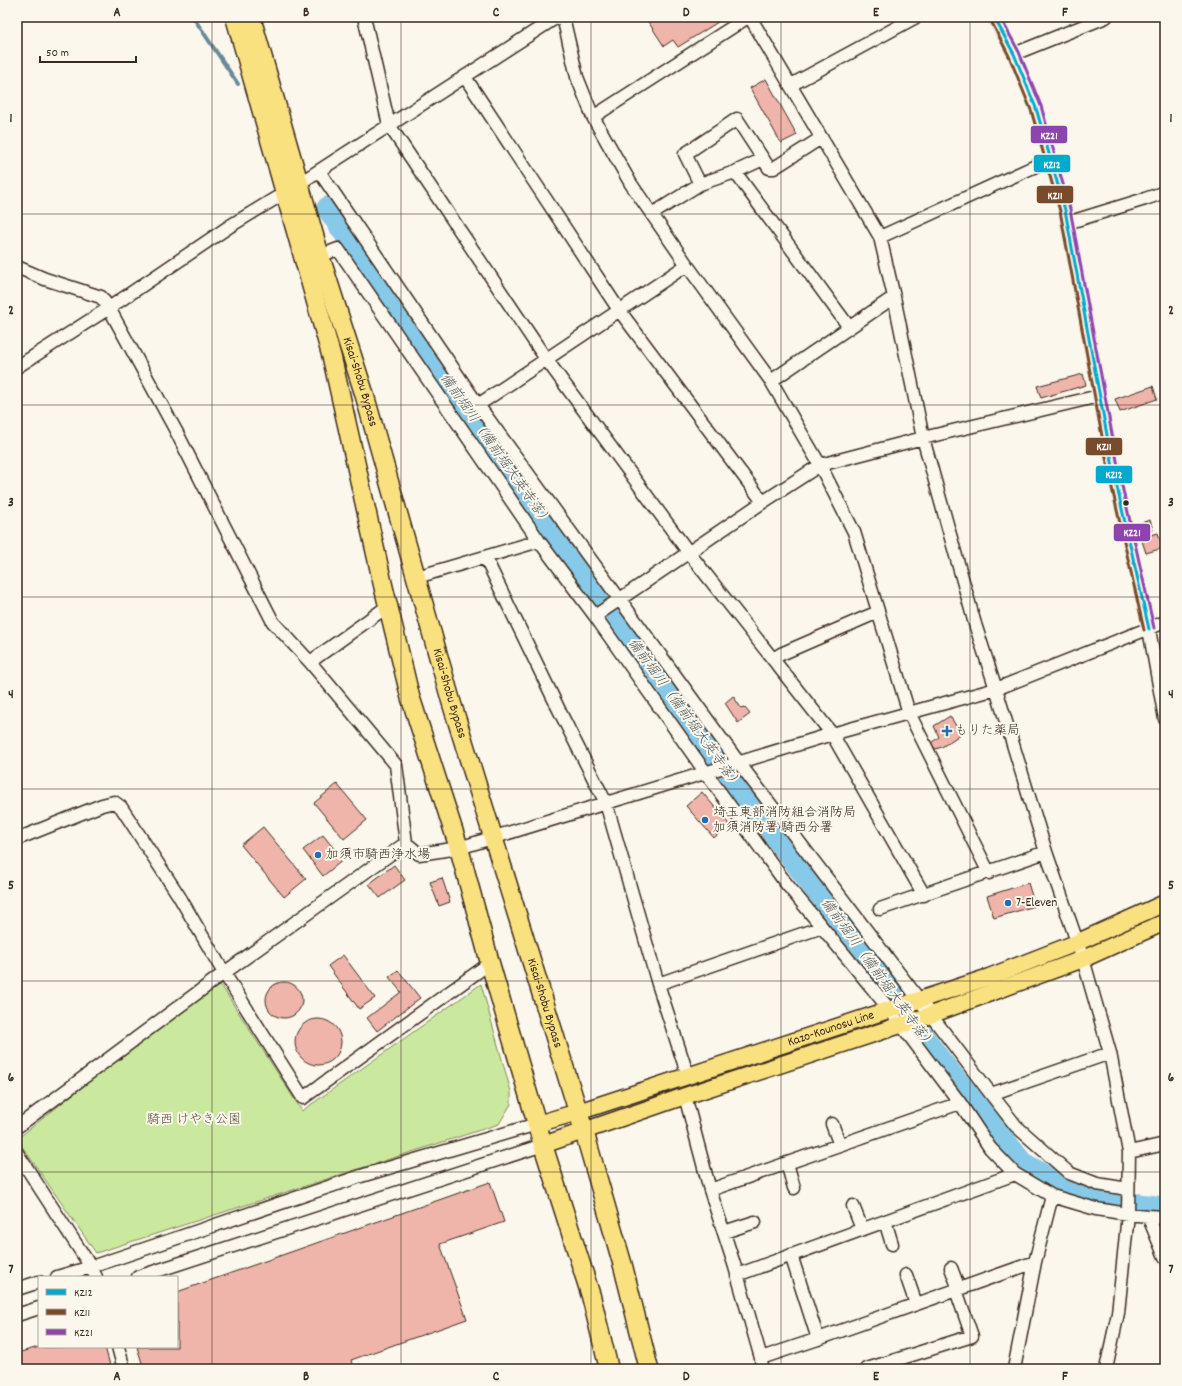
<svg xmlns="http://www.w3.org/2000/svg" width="1182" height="1386" viewBox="0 0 1182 1386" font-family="Dekko,'Klee One',sans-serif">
<rect width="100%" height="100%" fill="#fbf7ec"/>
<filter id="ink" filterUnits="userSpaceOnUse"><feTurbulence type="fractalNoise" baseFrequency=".025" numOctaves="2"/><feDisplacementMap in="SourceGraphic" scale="8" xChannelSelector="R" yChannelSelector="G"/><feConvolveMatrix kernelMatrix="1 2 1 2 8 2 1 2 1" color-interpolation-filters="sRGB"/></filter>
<g filter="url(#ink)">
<path fill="#cbe89f" stroke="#83895e" d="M217 979 302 1111 481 984 511 1092V1104L499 1124 96 1253 17 1139Z"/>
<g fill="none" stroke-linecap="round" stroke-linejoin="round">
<path stroke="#698997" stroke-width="4" d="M193 17 238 84"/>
<path stroke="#87c9e8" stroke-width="23" d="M328 208 424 350 478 428 674 702 830 908 939 1059 1022 1163 1066 1189 1102 1201 1165 1208"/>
</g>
<path fill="#efb5aa" stroke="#3b2a1e" d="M645 17H726L678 47 673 40 664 46Z
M1003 17H1021L1007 24Z
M766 79 797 135 781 143 750 88Z
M1083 374 1086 385 1041 398 1037 386Z
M1153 386 1157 399 1120 412 1115 399Z
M1150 520 1153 530 1141 534 1138 524Z
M1158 533 1163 548 1146 553 1141 538Z
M733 696 741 708 744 707 750 714 738 723 725 703Z
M950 716 961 734 942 747 935 749 931 743 939 737 934 726Z
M337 784 367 820 344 839 314 803Z
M702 792 729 824 714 838 686 806Z
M263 827 306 879 284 897 241 845Z
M323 835 343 860 323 876 303 850Z
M394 865 405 880 380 898 369 884Z
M442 878 450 902 439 906 430 882Z
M1028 883 1035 906 994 918 987 896Z
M343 955 375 998 359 1009 328 966Z
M398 970 420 998 377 1031 367 1018 401 992 389 977Z
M266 1000a18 18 0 1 1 36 0a18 18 0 1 1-36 0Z
M295 1042a23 23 0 1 1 46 0a23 23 0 1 1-46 0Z
M490 1182 504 1222 440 1244 467 1319 351 1360 354 1369H144L137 1347H177V1292Z
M39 1347H105L111 1369H17V1353Z"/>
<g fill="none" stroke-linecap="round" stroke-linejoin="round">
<defs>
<path id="minor" d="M364 17 389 125 546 359 689 553 832 734 924 895
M563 17 577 77 593 117 631 184 687 265 771 381 820 465 854 532 909 713 989 873
M750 17 880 237 894 297 923 438 975 624 996 689 1046 852 1083 959 1110 1053 1129 1152 1128 1214 1118 1313 1106 1369
M994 17 1014 54 1036 108 1065 210 1115 478 1149 629 1165 719
M1014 54 1106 17
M465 77 619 310 763 502
M791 85 916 17
M593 117 748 17
M763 159 735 172 700 184 685 154 737 119 769 168H774L821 138
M319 171 478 405
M735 172 849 327
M652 214 700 184
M1067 223 1145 199 1165 192
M880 237 1051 159
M320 256 338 249 539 541 595 616 706 773 785 882 890 1010 960 1103 990 1148 1015 1174 1052 1196 1096 1209 1128 1214 1148 1216 1165 1257
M687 265 478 405 739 763 991 1094 1016 1126 1069 1173 1097 1184 1128 1189
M17 267 45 279 101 297 109 308 176 431 273 622 310 662 396 765 406 843 419 854 459 848 832 734 996 689 1165 622
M17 367 109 308 230 226 286 192 557 17
M771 381 894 297
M485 557 562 716 606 803 658 984 688 1076
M417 577 539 541
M595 616 763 502 820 465 923 438 1099 396
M773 659 781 654 878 612
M310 662 388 606
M17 839 102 805 114 802 121 807 179 896 224 973 303 1098 490 963
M880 909 1046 852
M658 984 822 927
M991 1094 1110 1053
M685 1096 710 1190 735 1267 761 1358 762 1369
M832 1124 840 1145
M17 1127 224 973 406 843
M1129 1152 1165 1144
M17 1153 91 1267 96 1277
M787 1163 794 1188
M710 1190 960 1103
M853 1206 862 1229
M1148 1216 1165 1217
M885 1221 892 1244
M724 1232 755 1222
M791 1255 818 1339
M951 1268 959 1289
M737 1275 1015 1174
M906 1275 916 1304
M57 1277 91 1267 361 1176 537 1124
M138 1277 543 1145
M17 1289 39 1282
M17 1315 39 1308
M118 1347 124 1369
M761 1358 818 1339 1035 1262
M867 1369 972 1336 956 1290
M1014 1369 1035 1262 1052 1196"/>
<g id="major">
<path id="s1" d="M537 1124 578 1112 989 977 1076 943 1165 903"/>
<path d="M543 1145 685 1096 925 1017 993 992 1083 959 1165 922"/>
</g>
<g id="highway">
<path d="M235 17 332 358 383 585 410 696 459 848 490 963 543 1145 591 1296 609 1369"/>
<path id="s2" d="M251 17 320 256 364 393 451 701 584 1131 623 1266 649 1369"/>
</g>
</defs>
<use href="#minor" stroke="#3b2a1e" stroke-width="15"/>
<use href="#major" stroke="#3b2a1e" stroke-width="19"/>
<use href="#highway" stroke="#3b2a1e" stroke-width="21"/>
<use href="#minor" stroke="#fbf7ec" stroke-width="12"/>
<use href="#major" stroke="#fae180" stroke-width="16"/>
<use href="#highway" stroke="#fae180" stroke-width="18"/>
<defs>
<path id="bus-1" d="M994 17 1014 54 1036 108 1065 210 1115 478 1149 629"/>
<path id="bus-2" d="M990 19 1009 56 1031 110 1060 211 1110 479 1144 630"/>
<path id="bus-3" d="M1000 17 1019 52 1041 106 1070 209 1120 477 1154 628"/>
</defs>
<use href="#bus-1" stroke="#fbf7ec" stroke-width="6"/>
<use href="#bus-2" stroke="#fbf7ec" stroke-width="6"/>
<use href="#bus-3" stroke="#fbf7ec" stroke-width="6"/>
<use href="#bus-1" stroke="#00a9ce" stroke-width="3"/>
<use href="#bus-2" stroke="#7a4b2a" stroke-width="3"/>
<use href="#bus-3" stroke="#8e44ad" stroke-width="3"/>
</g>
</g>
<path fill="none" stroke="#3b2a1e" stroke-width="1" stroke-opacity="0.55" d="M212 17V1369M401 17V1369M591 17V1369M781 17V1369M970 17V1369M17 214H1165M17 405H1165M17 597H1165M17 789H1165M17 981H1165M17 1172H1165"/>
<circle fill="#3b2a1e" stroke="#fbf7ec" stroke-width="1.5" cx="1126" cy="503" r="3.5"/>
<g fill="#1f6fb2" stroke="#fbf7ec" stroke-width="1.5">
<path d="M945 725h4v4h4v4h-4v4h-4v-4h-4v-4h4z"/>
<circle cx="705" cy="820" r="4"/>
<circle cx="318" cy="855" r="4"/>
<circle cx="1008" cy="903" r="4"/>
</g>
<g text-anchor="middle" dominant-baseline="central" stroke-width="4" stroke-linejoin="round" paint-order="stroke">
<g font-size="13" fill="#3b2a1e" stroke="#fbf7ec">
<text stroke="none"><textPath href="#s2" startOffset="381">Kisai-Shobu Bypass</textPath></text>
<text stroke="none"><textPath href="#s2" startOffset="705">Kisai-Shobu Bypass</textPath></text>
<text stroke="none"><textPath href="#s2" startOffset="1029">Kisai-Shobu Bypass</textPath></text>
<text stroke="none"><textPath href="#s1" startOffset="309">Kazo-Kounosu Line</textPath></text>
</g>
<g font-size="13" fill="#3b2a1e" stroke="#fbf7ec" text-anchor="start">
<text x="955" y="731">もりた薬局</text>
<text x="713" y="813">埼玉東部消防組合消防局<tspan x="713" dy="15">加須消防署 騎西分署</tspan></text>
<text x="326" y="855">加須市騎西浄水場</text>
<text x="1016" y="903">7-Eleven</text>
</g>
<g font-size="13" fill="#585038" stroke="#fbf7ec">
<text x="194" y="1120">騎西 けやき公園</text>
</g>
<g font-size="14" font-style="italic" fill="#525a5b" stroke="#fbf7ec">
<text transform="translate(495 450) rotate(55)">備前堀川（備前堀大英寺落）</text>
<text transform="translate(684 714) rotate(54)">備前堀川（備前堀大英寺落）</text>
<text transform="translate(877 974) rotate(54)">備前堀川（備前堀大英寺落）</text>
</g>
</g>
<g stroke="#fbf7ec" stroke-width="1.5">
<rect x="1030" y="125" width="38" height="19" rx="4" fill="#8e44ad"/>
<rect x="1033" y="154" width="38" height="19" rx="4" fill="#00a9ce"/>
<rect x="1036" y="185" width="38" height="19" rx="4" fill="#7a4b2a"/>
<rect x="1085" y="437" width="38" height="19" rx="4" fill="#7a4b2a"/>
<rect x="1095" y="465" width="38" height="19" rx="4" fill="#00a9ce"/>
<rect x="1113" y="523" width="38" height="19" rx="4" fill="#8e44ad"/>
</g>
<g font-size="11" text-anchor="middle" font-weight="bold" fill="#fff">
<text x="1049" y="139">KZ21</text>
<text x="1052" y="168">KZ12</text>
<text x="1055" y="199">KZ11</text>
<text x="1104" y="450">KZ11</text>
<text x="1114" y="478">KZ12</text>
<text x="1132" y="536">KZ21</text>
</g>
<rect width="1182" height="1386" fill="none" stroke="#fbf7ec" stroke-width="44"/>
<rect x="38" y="1276" width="140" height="72" fill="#fbf7ec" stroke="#aea59a"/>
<rect x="46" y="1289" width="20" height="6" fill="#00a9ce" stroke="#aea59a"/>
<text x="74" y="1296" font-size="12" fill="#3b2a1e">KZ12</text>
<rect x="46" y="1309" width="20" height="6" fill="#7a4b2a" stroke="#aea59a"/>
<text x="74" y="1316" font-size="12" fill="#3b2a1e">KZ11</text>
<rect x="46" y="1329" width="20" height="6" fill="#8e44ad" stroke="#aea59a"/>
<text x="74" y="1336" font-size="12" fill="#3b2a1e">KZ21</text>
<path d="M40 56v6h96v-6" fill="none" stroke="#3b2a1e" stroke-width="2"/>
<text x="46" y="56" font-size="12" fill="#3b2a1e" stroke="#fbf7ec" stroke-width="3" paint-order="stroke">50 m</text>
<rect x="22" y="22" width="1138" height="1342" fill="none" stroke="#3b2a1e" stroke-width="1.5"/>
<g font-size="13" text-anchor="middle" font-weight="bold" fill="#3b2a1e">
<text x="117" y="16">A</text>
<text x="306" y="16">B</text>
<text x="496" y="16">C</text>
<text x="686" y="16">D</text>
<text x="876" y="16">E</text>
<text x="1065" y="16">F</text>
<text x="11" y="122">1</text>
<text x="1171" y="122">1</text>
<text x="11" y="314">2</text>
<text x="1171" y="314">2</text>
<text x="11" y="506">3</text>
<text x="1171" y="506">3</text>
<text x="11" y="698">4</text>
<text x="1171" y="698">4</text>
<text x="11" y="889">5</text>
<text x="1171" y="889">5</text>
<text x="11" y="1081">6</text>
<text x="1171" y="1081">6</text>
<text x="11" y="1273">7</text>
<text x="1171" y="1273">7</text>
<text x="117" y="1380">A</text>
<text x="306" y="1380">B</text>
<text x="496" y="1380">C</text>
<text x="686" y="1380">D</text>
<text x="876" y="1380">E</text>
<text x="1065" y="1380">F</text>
</g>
</svg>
